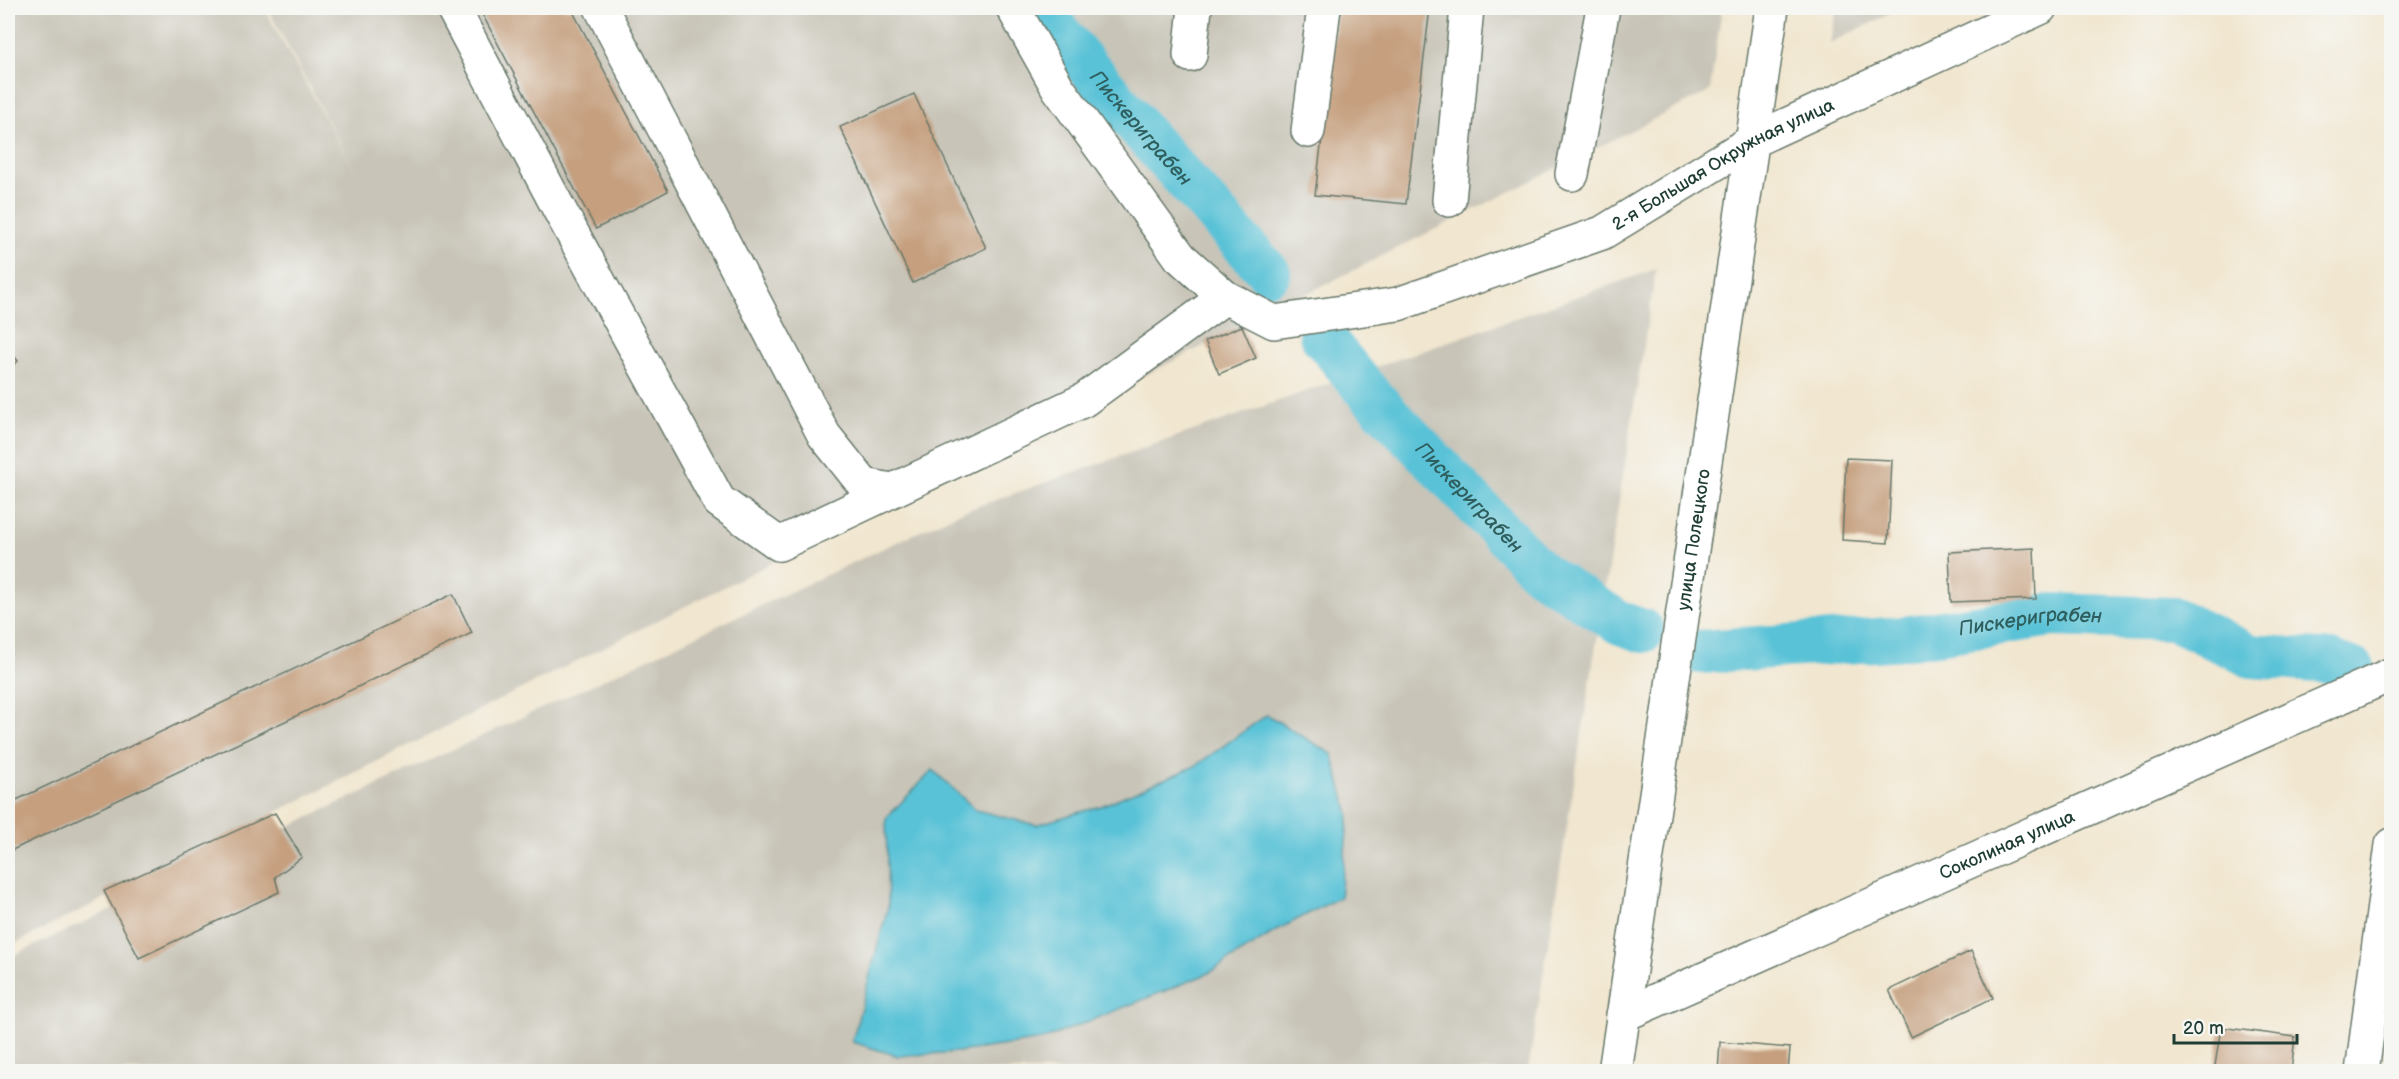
<svg xmlns="http://www.w3.org/2000/svg" width="2399" height="1079" viewBox="0 0 2399 1079" font-family="'Balsamiq Sans',sans-serif">
<rect width="100%" height="100%" fill="#f6f6f2"/>
<filter id="ink" filterUnits="userSpaceOnUse"><feTurbulence type="fractalNoise" baseFrequency=".0167" numOctaves="2"/><feDisplacementMap in="SourceGraphic" scale="12" xChannelSelector="R" yChannelSelector="G"/><feConvolveMatrix kernelMatrix="1 2 1 2 8 2 1 2 1" color-interpolation-filters="sRGB"/></filter>
<filter id="wash" filterUnits="userSpaceOnUse"><feTurbulence type="fractalNoise" baseFrequency=".008" numOctaves="4" result="noise"/><feDisplacementMap in="SourceGraphic" scale="24" xChannelSelector="R" yChannelSelector="G"/><feGaussianBlur stdDeviation="1.35" result="paint"/><feColorMatrix in="noise" values="0 0 0 0 0 0 0 0 0 0 0 0 0 0 0 0 0 1.4 0 .05"/><feComposite in="paint" operator="in"/></filter>
<g filter="url(#wash)">
<rect width="100%" height="100%" fill="#f1e6cf"/>
<path fill="#c8c4b8" d="M8 8H264L361 182 267 8H1722L1710 91 8 947Z
M1836 8H1902L1830 43Z
M1656 269 1528 1071H8V958L961 512Z"/>
<path fill="#5ac2d7" stroke="#3c8086" stroke-width="1.5" d="M1267 715 1332 754 1349 814 1340 897 1279 929 1207 974 1042 1040 958 1052 898 1056 852 1042 888 907 886 818 933 770 976 810 1036 825 1101 806 1195 766Z"/>
<g fill="none" stroke-linecap="round" stroke-linejoin="round">
<g stroke="#5ac2d7" stroke-width="44">
<path id="s1" d="M1038 8 1152 143 1269 273"/>
<path id="s2" d="M1321 335 1370 395 1541 573 1620 623 1643 631"/>
<path id="s3" d="M1699 652 1904 638 2052 615 2174 619 2251 656 2331 662 2354 670"/>
</g>
</g>
<g id="blocks">
<path fill="#c59f7e" d="M479 8H571L668 191 596 229Z
M1338 8H1430L1406 204 1315 195Z
M914 94 986 248 913 283 840 127Z
M1242 326 1256 358 1219 374 1205 341Z
M8 349 18 361 8 370Z
M1846 458 1892 460 1888 543 1842 540Z
M2034 548 2036 599 1951 602 1949 552Z
M453 594 472 633 8 852V804Z
M275 813 302 857 275 877 279 892 139 958 104 891Z
M1971 951 1993 998 1911 1037 1889 990Z
M2221 1027 2295 1037 2291 1072H2214Z
M1720 1042 1790 1048 1788 1072H1718Z"/>
</g>
</g>
<g filter="url(#ink)">
<use href="#blocks" fill-opacity="0" stroke="#68786a" stroke-width="1.5"/>
<g fill="none" stroke-linecap="round" stroke-linejoin="round">
<defs>
<g id="minor">
<path d="M453 8 558 207 719 501 779 544 1084 400 1225 297"/>
<path d="M601 8 824 435 864 485 891 490"/>
<path id="s4" d="M1013 8 1058 88 1180 257 1225 297 1274 322 1398 304 1602 233 1754 140 2040 8"/>
<path d="M1190 55 1195 8"/>
<path d="M1308 131 1324 8"/>
<path d="M1572 174 1603 8"/>
<path d="M1449 200 1467 8"/>
<path id="s5" d="M1623 1015 2392 674"/>
<path id="s6" d="M1615 1072 1772 8"/>
<path d="M2362 1072 2392 845"/>
</g>
</defs>
<use href="#minor" stroke="#68786a" stroke-width="36"/>
<use href="#minor" stroke="#fff" stroke-width="33"/>
</g>
</g>
<g text-anchor="middle" dominant-baseline="central" stroke-width="6" stroke-linejoin="round" paint-order="stroke">
<g font-size="18" fill="#1f3d34" stroke="#f6f6f2">
<text stroke="none"><textPath href="#s4" startOffset="896">2-я Большая Окружная улица</textPath></text>
<text stroke="none"><textPath href="#s6" startOffset="538">улица Полецкого</textPath></text>
<text stroke="none"><textPath href="#s5" startOffset="420">Соколиная улица</textPath></text>
</g>
<g font-size="20" font-style="italic" fill="#2e5e5d" stroke="#f6f6f2">
<text stroke="none"><textPath href="#s1" startOffset="158">Пискериграбен</textPath></text>
<text stroke="none"><textPath href="#s2" startOffset="220">Пискериграбен</textPath></text>
<text stroke="none"><textPath href="#s3" startOffset="333">Пискериграбен</textPath></text>
</g>
</g>
<rect width="2399" height="1079" fill="none" stroke="#f6f6f2" stroke-width="30"/>
<path d="M2174 1034v9h123v-9" fill="none" stroke="#1f3d34" stroke-width="3"/>
<text x="2183" y="1034" font-size="18" fill="#1f3d34" stroke="#f6f6f2" stroke-width="4.5" paint-order="stroke">20 m</text>
</svg>
